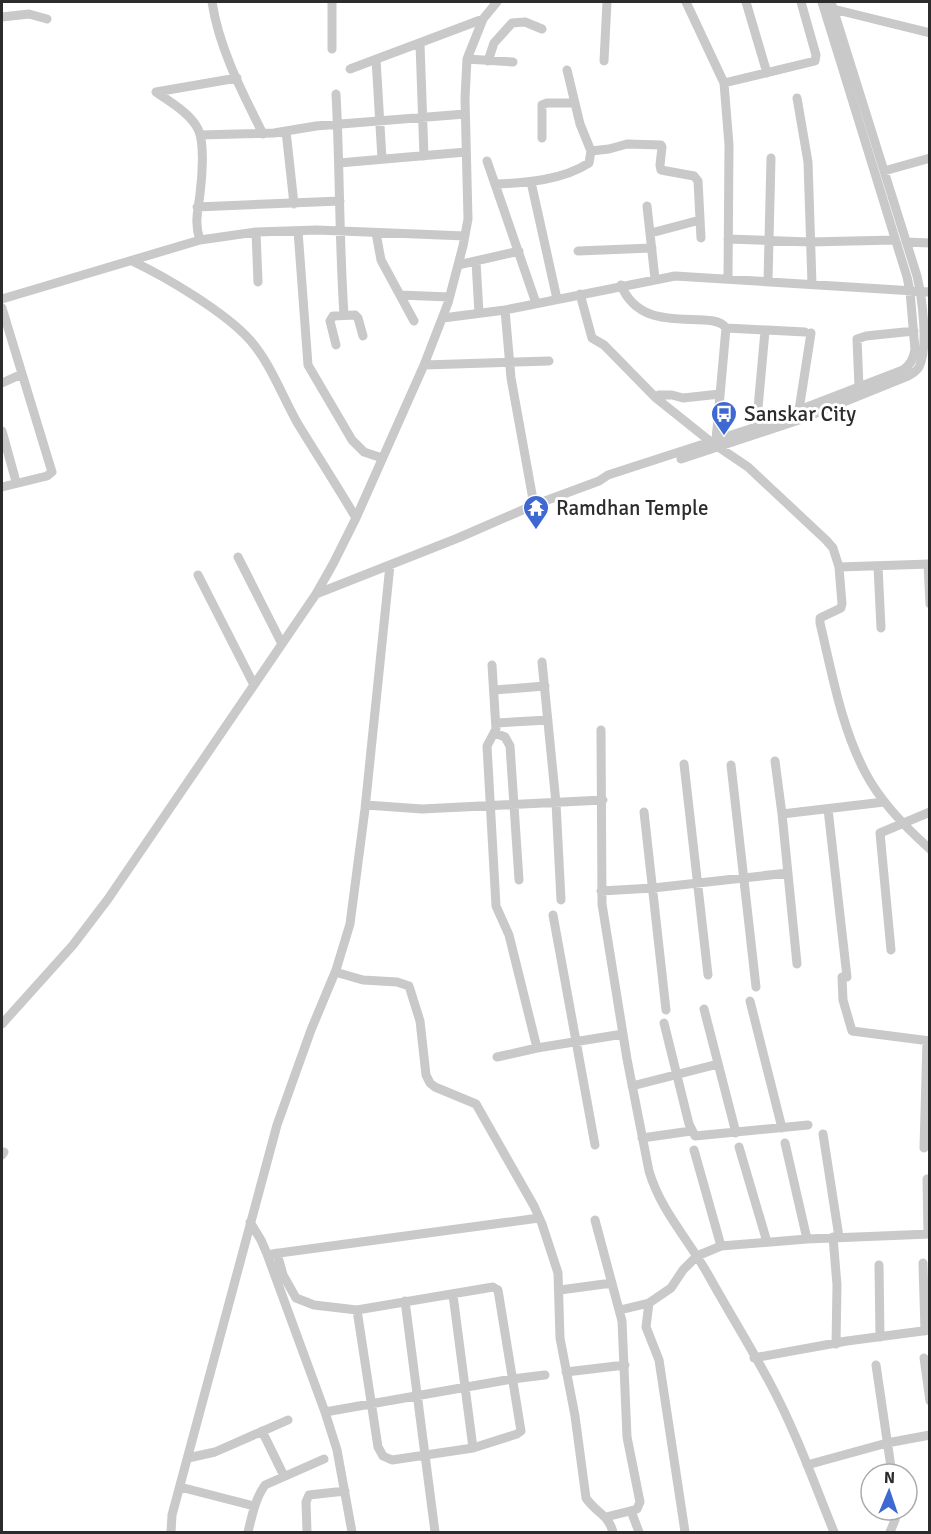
<svg xmlns="http://www.w3.org/2000/svg" width="931" height="1534" viewBox="0 0 931 1534" font-family="Signika,sans-serif">
<rect width="100%" height="100%" fill="#fff"/>
<g fill="none" stroke-linecap="round" stroke-linejoin="round">
<path stroke="#c9c9c9" stroke-width="9" d="M212 2C219 48 242 92 263 134
M686 2 724 83 729 145 728 279
M746 2 767 73
M829 8 930 33
M2 17 29 14 47 19
M420 44 424 156
M332 49V2
M376 59 382 159
M467 59 513 62
M488 61 494 43 512 23 525 22 542 29
M604 61 607 2
M350 69 483 19
M724 83 815 61 816 55 801 2
M156 92C170 102 190 113 198 129 205 143 202 178 200 194 198 211 194 223 200 240
M156 92 237 78
M336 94C340 167 339 241 344 315
M797 98 808 162 812 284
M286 131 294 204
M200 135 274 133 316 126 465 114
M542 138V105L547 103H575
M591 151 609 149 627 144 661 145 662 147 660 165 661 170 694 176 698 181 701 238
M487 161 536 303
M339 163 466 152
M884 171 930 158
M531 182 557 299
M495 184C526 183 563 180 589 163L591 151 580 124 567 70
M647 206 655 279
M197 207 340 201
M298 231 308 365 352 440 364 452 382 458
M256 232 258 282
M376 233 381 260 414 321
M651 233 700 220
M728 239 810 242 895 240
M906 242 930 243
M578 251 652 248
M132 261C166 277 225 312 250 340 271 364 282 396 298 424 317 455 337 486 356 518
M476 262 479 313
M458 265 519 251
M768 281 771 158
M621 285C643 339 711 307 726 328L716 440
M580 294 592 338 604 345 656 398 711 442 748 467 826 540 833 548 839 567 842 604 841 608 820 618V623C832 673 841 726 865 772 880 801 905 827 930 849
M400 295 449 297
M2 299 200 240 256 232 317 230 465 236
M2 308 52 472 47 476 2 487
M505 310 511 378 534 505
M443 318 505 310 675 276 930 292
M726 328 805 332
M336 345 330 321 333 316 355 315 358 318 363 336
M424 365 549 361
M2 383 22 374
M859 387 857 339 866 336 914 331
M656 398 659 395H672L683 398 720 394
M799 410 811 333
M756 430 765 331
M2 431 15 478
M681 459 799 420 908 376C912 374 916 372 919 367 929 348 922 297 917 276L831 2
M238 557 282 644
M928 564 930 604
M878 566 881 628
M839 567 930 564
M198 575 254 685
M316 594 458 538 534 505 599 481 608 475 750 429 903 370C910 365 913 360 915 350L910 291 907 277 822 2
M542 662 556 803 561 900
M492 665 496 729 487 746 496 906 509 935 537 1048
M494 690 545 686
M496 723 548 720
M601 730 602 904 627 1059 649 1171C661 1212 690 1241 710 1278 730 1314 752 1349 771 1385 796 1432 814 1483 834 1532
M495 733 505 737 510 746 519 880
M775 761 782 814
M684 764 708 975
M731 765 756 987
M366 805 422 809 603 800
M828 809 847 977
M644 812 666 1010
M601 891 653 888 788 873
M553 915 595 1145
M891 950 880 833 930 812
M797 964 782 814 884 802
M335 972 363 980 397 982 409 986 420 1021 426 1075 430 1083 435 1087 476 1104 534 1206 542 1224 558 1273 560 1338 575 1416 586 1498C596 1513 608 1514 613 1532
M842 977 843 1000 852 1031 930 1041
M750 1001 782 1128
M704 1009 736 1133
M664 1023 689 1124 695 1136 808 1125
M2 1024 73 945 108 899 316 594 333 564 356 518 424 365 448 303 463 246 468 219 465 98 467 59 483 19 497 2
M497 1057 537 1048 623 1034
M632 1086 718 1064
M823 1134 839 1237
M642 1138 691 1131
M785 1143 807 1239
M739 1147 767 1242
M924 1148 927 1041
M694 1150 721 1246
M2 1155 4 1152
M927 1179 928 1234
M595 1220 622 1321 627 1437 640 1502 637 1509 634 1510 606 1517
M250 1222 261 1240 267 1254 325 1412 337 1450 352 1532
M833 1237 837 1285 836 1344
M277 1253 283 1275 296 1298 314 1305 357 1310 493 1287 498 1290 521 1431 517 1434 473 1448 392 1460 383 1456 378 1447 357 1310
M272 1254 539 1218
M923 1263 925 1331
M879 1265 880 1337
M560 1290 612 1283
M453 1295 473 1448
M405 1301 435 1532
M620 1310 649 1303
M754 1358 847 1341 930 1330
M924 1358 930 1401
M876 1365 892 1474
M566 1372 625 1365
M325 1412 512 1379 545 1375
M262 1431 284 1476
M188 1458 215 1452 288 1420
M807 1465 887 1443 930 1435
M180 1487 254 1506
M631 1511 639 1532
M171 1532 172 1515 277 1125 311 1030 336 970 350 924 365 809 390 565
M248 1532C252 1516 255 1499 265 1485L324 1459
M307 1532 306 1502 309 1495 345 1491
M685 1532 659 1360 646 1327 649 1303 671 1288 683 1270 697 1256 721 1246 807 1239 930 1234
M890 1532 895 1520 896 1510"/>
</g>
<defs>
<symbol id="bus-pin" viewBox="-11 -11 22 30"><path d="M0 17L-7.5 6A9.5 9.5 0 1 1 7.5 6Z" fill="#3e68d2" stroke="#fff"/><path d="M-5-6H5V4H4V6H2V4H-2V6H-4V4H-5ZM-3.5-4V0h7V-4ZM-3.5 1.2v1.5H-2V1.2ZM2 1.2v1.5H3.5V1.2Z" fill="#fff"/></symbol>
<symbol id="temple-pin" viewBox="-11 -11 22 30"><path d="M0 17L-7.5 6A9.5 9.5 0 1 1 7.5 6Z" fill="#3e68d2" stroke="#fff"/><path d="M0-6L5-2H3V0L6.5 2.5H4V6H1.5V3h-3V6H-4V2.5H-6.5L-3 0V-2H-5Z" fill="#fff"/></symbol>
</defs>
<g fill-rule="evenodd">
<use href="#bus-pin" x="709" y="399" width="30" height="40"/>
<use href="#temple-pin" x="521" y="493" width="30" height="40"/>
</g>
<g text-anchor="middle" dominant-baseline="central" stroke-width="6" stroke-linejoin="round" paint-order="stroke">
<g font-size="21" fill="#2c2c2c" stroke="#fff" text-anchor="start">
<text x="744" y="414">Sanskar City</text>
<text x="556" y="508">Ramdhan Temple</text>
</g>
</g>
<rect width="931" height="1534" fill="none" stroke="#2c2c2c" stroke-width="6"/>
<g transform="translate(889 1492) rotate(2)"><circle r="28" fill="#ffffff" stroke="#ababab" stroke-width="1.5"/>
<path d="M0-4.5L10 22L0 15L-10 22Z" fill="#3e68d2"/>
<text y="-9" font-size="16" font-weight="bold" text-anchor="middle" fill="#2c2c2c">N</text>
</g>
</svg>
